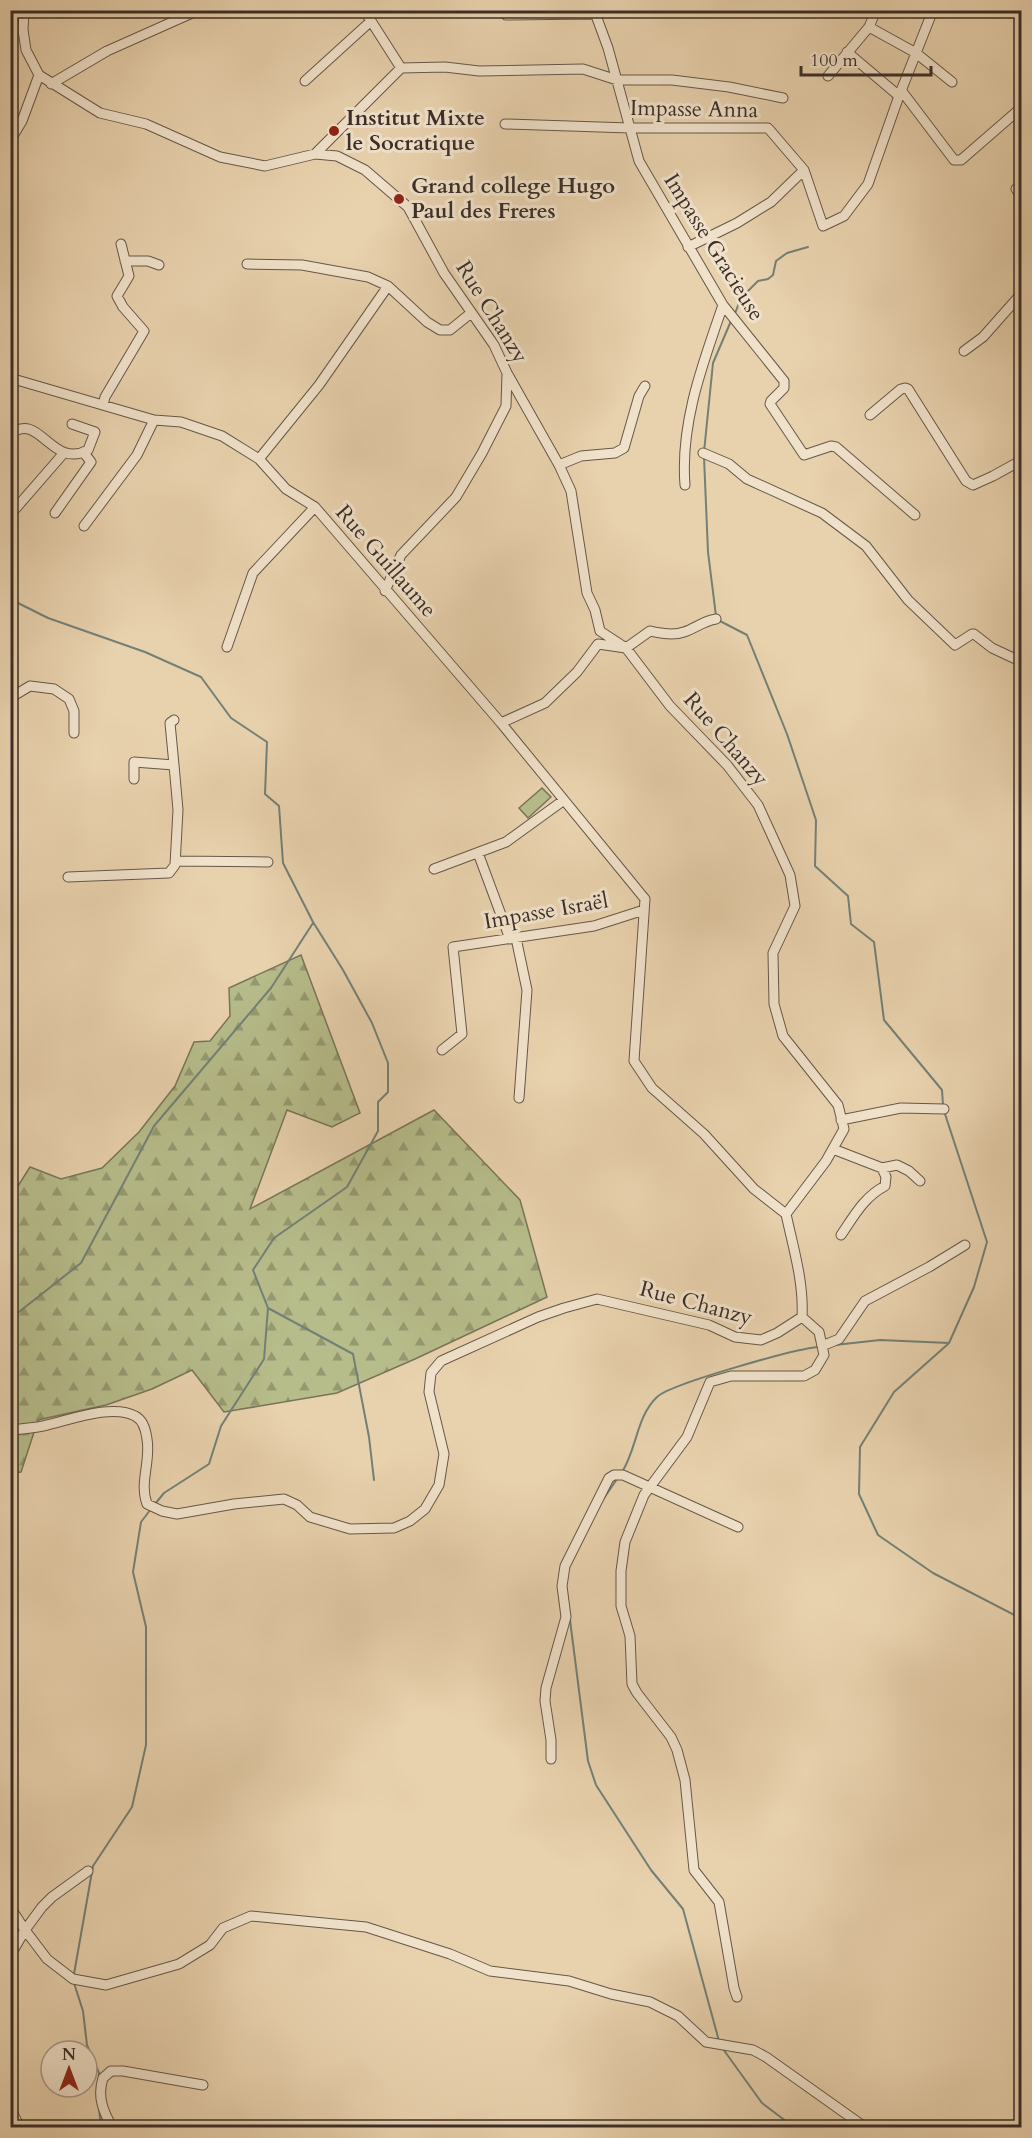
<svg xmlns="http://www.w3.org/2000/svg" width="1032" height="2138" viewBox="0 0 1032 2138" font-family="Cardo,serif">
<defs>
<pattern id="forest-firs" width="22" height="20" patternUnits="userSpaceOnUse" patternTransform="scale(1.5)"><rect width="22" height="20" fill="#b6bc8a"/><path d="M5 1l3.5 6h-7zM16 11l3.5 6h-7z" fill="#959971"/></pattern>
</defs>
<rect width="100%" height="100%" fill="#e8d1ad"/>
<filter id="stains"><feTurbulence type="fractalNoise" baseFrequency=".00333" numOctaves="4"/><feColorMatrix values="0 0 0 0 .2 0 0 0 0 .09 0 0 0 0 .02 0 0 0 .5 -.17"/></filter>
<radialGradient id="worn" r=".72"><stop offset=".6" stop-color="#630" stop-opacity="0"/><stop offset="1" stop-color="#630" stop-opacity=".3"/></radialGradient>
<path fill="url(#forest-firs)" stroke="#787559" stroke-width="1.5" d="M301 955 360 1113 332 1127 287 1110 250 1209 434 1110 520 1200 547 1297 415 1359 337 1393 224 1412 192 1370 152 1389 106 1405 38 1420 21 1472 11 1473V1197L30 1167 61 1179 102 1168 139 1132 175 1086 194 1042 210 1041 230 1016 229 988Z"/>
<path fill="#b6bc8a" stroke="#787559" stroke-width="1.5" d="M542 788 551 797 528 818 519 808Z"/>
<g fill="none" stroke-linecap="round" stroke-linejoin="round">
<path stroke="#728077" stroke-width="2" d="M734 316 741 298 758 281 768 279 773 275 776 261 787 253 808 247
M704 452 713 363 731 321
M704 457 708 552 716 616
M10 599 48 618 145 652 201 677 231 718 267 742 265 794 279 806 283 863 313 922 343 970 372 1023 388 1063V1092L378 1102V1131L347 1187 274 1238 253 1270 268 1308 264 1359 221 1426 209 1464 164 1493 155 1504
M718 620 747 635 787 734 816 820 815 866 848 896 851 924 874 942 884 1020 942 1090 943 1105
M268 1308 353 1354 369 1437 374 1480
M10 1319 81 1263 154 1126 271 988 313 923
M948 1344 894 1392 860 1447 859 1494 878 1535 933 1573 1022 1619
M835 1345 880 1340 949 1343 974 1287 987 1242 944 1111
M622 1472C637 1449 636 1417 657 1397 670 1384 795 1349 818 1347
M602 1501 617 1479
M570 1620 588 1761 596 1785 651 1870 683 1909 719 2041
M74 1974 93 1866 132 1807 146 1745V1627L133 1572 141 1522 151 1509
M74 1983 83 2011 87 2045 99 2073V2078
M723 2049 762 2103 795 2128
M99 2108 101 2128"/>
<defs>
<path id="minor" d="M594 10 608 48 639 161 723 305 784 381V388L771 401 770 404 804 455 831 446 836 447 915 515
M506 15 595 14
M869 27 916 53 952 82
M847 52 899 96
M401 68 445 67 479 71 583 69 617 80H672L729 87 783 98
M828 76 869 27 876 10
M305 81 371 21
M51 84 107 51 199 10
M901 90 954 160H961L1022 107
M505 124 630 128H768L804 170 823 226 844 216 868 184 899 96 933 10
M10 141 22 121 39 75
M315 154 401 68 364 10
M1016 189 1022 196
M688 247 737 223 771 202 804 170
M125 261H148L159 265
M247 264 302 265 368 277 388 286 427 322 440 330H450L471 313
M964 351 983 337 1022 293
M10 378 154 420 181 422 222 436 259 459 286 489 315 507 501 723 645 899 634 1061 652 1088 704 1134 754 1189 786 1214
M103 405 105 397 144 331 123 307 117 296 129 276 121 244
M870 415 901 389 905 388 908 389 966 481 973 485 993 476 1022 460
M10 435C39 409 51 470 88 450L95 432 72 424
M703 453 729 464 747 479 822 513 866 546 908 600 955 645 972 634H974L992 648 1022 662
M259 459 319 385 388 286
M559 465 581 456 615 453 624 448 639 396 645 386
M685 485C680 423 703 363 723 305
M55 513 91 462 84 453
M10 515 63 454
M84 526 137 455 154 420
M385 591 401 555 456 497 482 453 506 406 507 373
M227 647 253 573 315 507
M10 698 30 686 54 689 69 699 74 711V733
M501 723 545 703 577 672 598 644 626 648 650 631C660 633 673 636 684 632 696 628 703 621 716 619
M134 779V762L174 765 170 723 174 720
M478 853 510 939
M175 861 268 862
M434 869 506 842 564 800
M68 877 169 873 175 865 178 810 174 765
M516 938 527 990 519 1098
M442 1050 462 1034 453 947 594 926 644 910
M841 1120 901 1108 944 1109
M833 1149 882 1168 897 1165 909 1171 920 1181
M841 1235C854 1216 864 1197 885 1186L886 1177 882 1168
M822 1346 839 1339 865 1301 929 1267 965 1245
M10 1430C21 1429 33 1428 43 1426 67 1421 112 1403 135 1416 143 1420 146 1431 147 1439 151 1462 139 1482 147 1504L162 1511 177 1514 234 1504 284 1499 297 1505 310 1517 350 1529 394 1528 410 1521 425 1509 439 1485 444 1454 429 1392 431 1373 441 1361 538 1317 564 1308 597 1299 709 1325 735 1337 761 1340 777 1333 802 1317C804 1282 793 1247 786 1214L826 1161 844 1129 838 1105 783 1036 774 1004 773 953 795 906 790 875 758 805 727 765 670 706 626 648 600 631 595 610 587 593 571 491 559 465 507 373 494 345 444 273 408 207 365 170 337 156 315 154 265 166 220 157 146 124 100 113 39 75 26 50 23 30 24 10
M551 1759V1740L545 1701 546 1688 566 1617 562 1586 565 1566 609 1478 614 1475H623L738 1527
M10 1907 25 1930 42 1907 52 1897 88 1871
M10 1956 25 1930 47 1959 73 1979 106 1985 179 1964 210 1945 223 1928 251 1916 366 1927 450 1954 490 1971 569 1981 611 1994 650 2002 678 2016 706 2042 753 2050 766 2057 866 2128
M737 1997 734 1988 719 1902 694 1870 685 1780 677 1750 671 1737 637 1693 632 1684 630 1636 621 1606V1571L625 1542 644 1495 687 1437 710 1382 731 1376H804L815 1370 824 1355 819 1332 802 1317
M10 2107 20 2128
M113 2128C103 2112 97 2096 103 2078L111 2071H123L203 2085"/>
</defs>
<use href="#minor" stroke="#665749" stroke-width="11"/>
<use href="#minor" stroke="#f0e1ca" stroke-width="9"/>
</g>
<g fill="#8f2418" stroke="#f0e1ca" stroke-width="2">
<circle cx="334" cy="131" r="6"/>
<circle cx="399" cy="199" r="6"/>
</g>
<g text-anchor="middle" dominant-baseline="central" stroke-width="6" stroke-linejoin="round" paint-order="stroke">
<g font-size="22" fill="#3b2e28" stroke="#f0e1ca">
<text transform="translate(694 109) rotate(1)">Impasse Anna</text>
<text transform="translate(714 247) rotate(58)">Impasse Gracieuse</text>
<text transform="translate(492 312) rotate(58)">Rue Chanzy</text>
<text transform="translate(386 561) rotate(49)">Rue Guillaume</text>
<text transform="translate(726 739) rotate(49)">Rue Chanzy</text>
<text transform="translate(546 911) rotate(-10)">Impasse Israël</text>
<text transform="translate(696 1303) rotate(15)">Rue Chanzy</text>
</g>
<g font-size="22" font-weight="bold" fill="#3b2e28" stroke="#f0e1ca" text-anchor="start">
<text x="346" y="118">Institut Mixte<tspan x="346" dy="25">le Socratique</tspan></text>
<text x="411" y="186">Grand college Hugo<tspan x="411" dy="25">Paul des Freres</tspan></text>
</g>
</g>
<rect width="1032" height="2138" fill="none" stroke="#e8d1ad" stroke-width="36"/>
<rect x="12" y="12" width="1008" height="2114" fill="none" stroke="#3b2e28" stroke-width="3"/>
<rect x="18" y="18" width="996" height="2102" fill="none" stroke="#3b2e28" stroke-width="1.5"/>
<g transform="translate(69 2069)"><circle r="28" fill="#f0e1ca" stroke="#a89989" stroke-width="1.5"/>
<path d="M0-4.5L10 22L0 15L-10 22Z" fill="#8f2418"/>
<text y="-9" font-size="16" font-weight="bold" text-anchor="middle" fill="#3b2e28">N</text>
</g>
<path d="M801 66v9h130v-9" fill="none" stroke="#3b2e28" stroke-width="3"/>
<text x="810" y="66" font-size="18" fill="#3b2e28" stroke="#f0e1ca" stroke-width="4.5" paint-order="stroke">100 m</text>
<rect width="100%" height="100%" filter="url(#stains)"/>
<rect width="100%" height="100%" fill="url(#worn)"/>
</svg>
